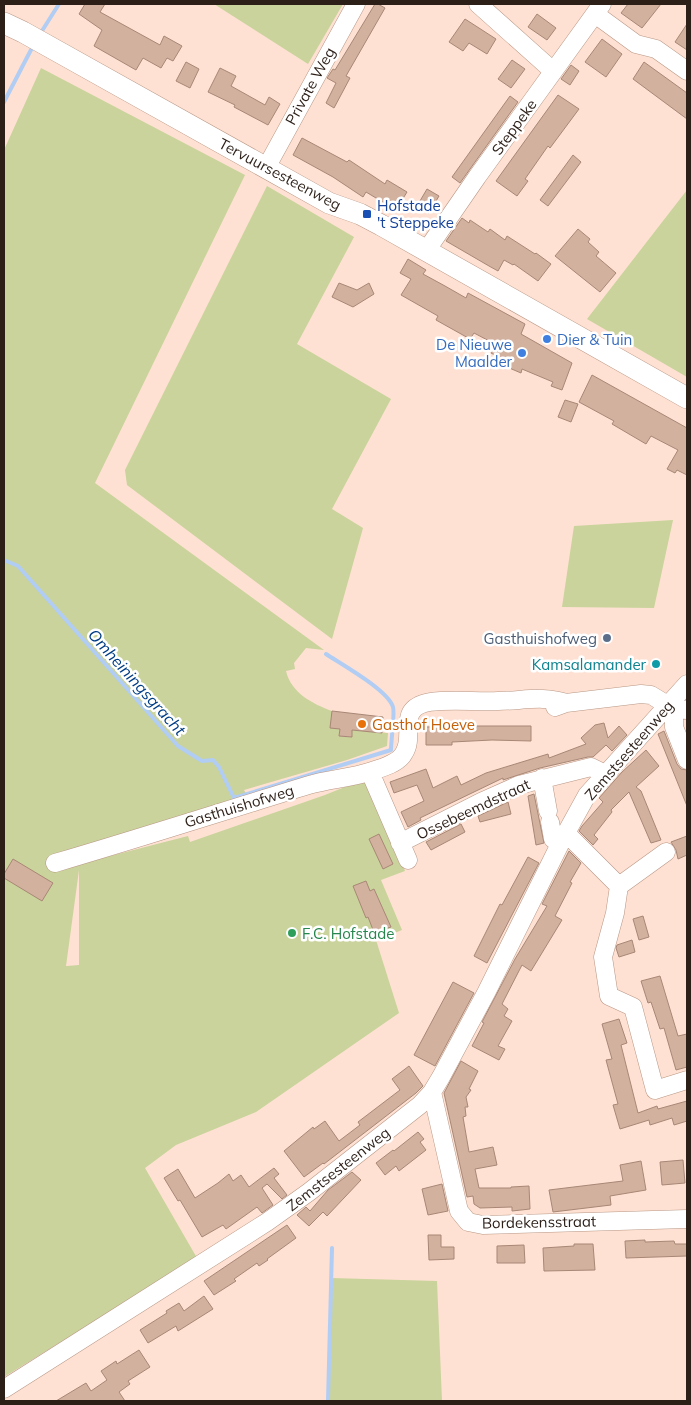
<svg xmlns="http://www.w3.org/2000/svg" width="691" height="1405" viewBox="0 0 691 1405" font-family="Mulish,sans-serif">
<rect width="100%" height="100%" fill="#fee1d2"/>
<path fill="#c9d39b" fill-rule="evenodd" d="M214 4H343L308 64Z
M41 68 245 175 95 483 324 650 306 648 294 663 295 669 286 671C291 693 313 704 332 711L340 729 339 736 351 737 352 730 388 733 387 746 347 760 244 790 248 797 79 864 188 836 190 842 325 795 367 778 405 871 381 880 402 930 376 940 399 1013 256 1112 176 1145 145 1168 197 1258 4 1377V150ZM79 870V965L67 966H66Z
M267 186 354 237 297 344 391 399 332 509 363 528 332 639 127 485 125 470Z
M687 190V377L587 319Z
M673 520 654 608 562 607 574 526Z
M331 1278 437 1281 442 1401H327Z"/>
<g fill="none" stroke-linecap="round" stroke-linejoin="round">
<path stroke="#b1cdf3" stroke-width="4" d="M40 34 59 4
M4 102 34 44
M4 560 18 566 178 746 202 761 213 760 219 767 234 798 391 750C391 740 395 714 393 707 388 690 341 664 326 654
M328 1401 332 1248"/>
</g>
<path fill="#d3b19f" stroke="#a88776" d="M85 4H105L100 12 160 45 164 36 182 46 173 61 167 58 161 68 143 58 136 70 94 46 102 30 79 14Z
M375 4H378L385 8 346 76 350 78 334 108 326 103 336 83 327 78 333 69 335 70Z
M628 4H661L642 28 621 13Z
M537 14 556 28 547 40 528 27Z
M465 19 496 39 487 54 469 43 463 51 449 42Z
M687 24V50L675 42Z
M602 39 622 54 606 77 585 62Z
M512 60 525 69 511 88 498 79Z
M186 62 199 69 190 88 176 81Z
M644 62 687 93V119L633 79Z
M571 65 579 71 570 85 561 79Z
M220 68 236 76 231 86 265 105 269 97 280 104 268 125 234 107 235 105 208 92Z
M558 95 579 109 550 148 548 146 525 179 528 181 517 196 496 181Z
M510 96 518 102 460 183 452 177Z
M302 138 347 162 349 160 385 184 387 180 407 192 396 210 366 192 363 197 333 177 293 155Z
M573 155 581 162 548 206 540 200Z
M427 189 439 196 429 213 417 206Z
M462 218 469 223 470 220 488 232 490 229 505 240 507 236 535 254 536 253 551 264 538 281 514 264 513 265 504 260 498 271 489 266 446 241Z
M578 229 590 239 588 242 599 252 596 256 616 273 600 292 555 256Z
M408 259 426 270 423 274 445 286 466 298 468 293 525 324 521 334 572 363 562 390 551 386 553 382 522 369 521 373 500 364 502 359 491 353 495 344 474 333 470 339 436 320 438 316 401 295 411 279 400 273Z
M339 283 357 290 369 283 374 294 353 307 332 297Z
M592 375 687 428V475L677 470 675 473 667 469 678 450 651 436 646 444 612 424 614 421 579 402Z
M565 400 578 404 571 422 558 417Z
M332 711 383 717 382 733 352 730V737L339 736 340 729 330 728Z
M604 723 608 738 619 726 627 735 612 751 606 745 593 757H588L540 768 503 780V778L420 818 421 820 408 827 401 812 424 801 417 785 394 793 390 782 426 769 433 788 457 776 461 785 486 773 548 754 549 758 586 744 581 738 595 725Z
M465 726H531V741L492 740 452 742V745H426V727Z
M664 731 677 764 681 769 687 770V806L658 734Z
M646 750 659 766 636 787 641 791 661 840 651 843 629 792 611 810 612 812 594 835 598 839 593 845 579 831 582 826 603 802 599 798 622 772Z
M534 794 544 843 536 845 528 796Z
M508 802 511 814 480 822 478 816Z
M461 824 465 832 431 850 426 842Z
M379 834 393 864 383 869 369 839Z
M687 836V855L678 859 676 850 671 842Z
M569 851 581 863 570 882 572 883 555 916 562 920 531 971 522 965 502 1004 508 1009 504 1016 512 1021 498 1046 505 1049 499 1060 472 1046 484 1023 482 1022 515 959 547 906 542 904Z
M528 857 539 863 487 963 474 956 500 904 502 905Z
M13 859 53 883 42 901 4 878V874Z
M366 881 370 891 374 889 391 927 385 929 386 931 375 935 368 917 366 918 353 886Z
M643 916 649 937 639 940 633 919Z
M632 940 635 952 619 957 616 948 617 945Z
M660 976 678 1036 687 1034V1067L676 1070 664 1028 660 1029 651 1002 648 1003 641 981Z
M453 982 474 993 435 1066 414 1055Z
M619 1019 627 1043 621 1045 638 1113 657 1106 658 1109 687 1101V1121L674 1125 672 1118 650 1125 649 1120 620 1129 613 1105 618 1104 606 1060 612 1059 602 1024Z
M461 1061 478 1071 469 1089 471 1090 466 1097 468 1107H465L466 1116 463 1117 469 1152 493 1147 497 1165 475 1169 479 1188H511V1187L529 1186 530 1209 512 1211V1207L480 1208 474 1204 473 1196 467 1197 444 1093Z
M409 1066 423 1086 416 1093 324 1164 323 1163 304 1177 284 1151 313 1127 314 1129 325 1121 339 1141 360 1125 358 1122 400 1090 392 1079Z
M418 1132 424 1139 420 1142 426 1150 399 1171 396 1166 385 1175 376 1163 393 1150 394 1151Z
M683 1160 685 1183 662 1185 660 1162Z
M641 1161 646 1190 610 1196 611 1205 553 1212 549 1190 623 1181 620 1165Z
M274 1168 279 1174 274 1178 287 1195 282 1199 267 1184 262 1188 273 1205 262 1213 257 1207 226 1229 223 1225 202 1237 180 1200 178 1201 164 1178 178 1169 195 1198 218 1183 229 1174 233 1181 241 1175 249 1187Z
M352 1172 361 1180 327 1216 323 1212 309 1226 297 1215 306 1207 310 1211 328 1190Z
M442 1184 448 1211 428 1215 422 1189Z
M287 1225 296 1238 267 1259 268 1260 259 1266 257 1263 234 1279 236 1281 214 1295 204 1281Z
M428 1235H441V1247H454V1259L429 1260Z
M645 1240V1242L674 1241 675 1244H687V1256L626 1258 625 1241Z
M574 1244H593L595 1270 544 1271 543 1248 574 1246Z
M524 1245 525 1263H497V1246Z
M204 1296 213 1309 178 1331 176 1326 148 1343 140 1330 167 1313 166 1311 179 1303 184 1311Z
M139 1350 150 1367 128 1381 130 1384 119 1392 125 1401H56L86 1383 91 1391 107 1380 101 1371 116 1361 117 1364Z"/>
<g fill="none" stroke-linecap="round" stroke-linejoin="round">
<defs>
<path id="minor" d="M478 4 553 71
M595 14 636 44 656 49 687 71
M266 168 356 4
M426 251 477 177 602 4
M555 707 566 703 641 694 651 695 674 709 687 710
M674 709V727L687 760
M370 772 408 860
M542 778 548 811
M550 822 553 839 560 844
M566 833 619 886 615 913 603 957 609 996 633 1007 655 1090 687 1080
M400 843 481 802 519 785 591 767 605 774
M55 863C140 838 224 811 309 785 329 779 352 778 372 771 382 768 399 763 404 753 416 735 395 708 430 702 450 699 478 702 498 701 521 701 544 695 566 703
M619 886 666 852
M432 1092 459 1211 468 1222 483 1225 687 1219
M4 1389 267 1222 309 1192 420 1105 432 1092 441 1077 486 993 560 844 587 795 687 684"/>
<path id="major" d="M4 23 23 32 329 203 360 214 381 225 687 398"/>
</defs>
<use href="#minor" stroke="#b99786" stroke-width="19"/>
<use href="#major" stroke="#b99786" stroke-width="22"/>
<use href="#minor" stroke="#fff" stroke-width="18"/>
<use href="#major" stroke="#fff" stroke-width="21"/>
</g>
<rect fill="#1a4fb4" stroke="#fff" stroke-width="2" x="362" y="209" width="10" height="10" rx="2.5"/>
<g fill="#3f7fe0" stroke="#fff" stroke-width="2">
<circle cx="547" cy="339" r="5"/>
<circle cx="522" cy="353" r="5"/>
</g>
<circle fill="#5c6f8a" stroke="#fff" stroke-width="2" cx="607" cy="638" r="5"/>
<circle fill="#0f9aa8" stroke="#fff" stroke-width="2" cx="656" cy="664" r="5"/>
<circle fill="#e8710a" stroke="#fff" stroke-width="2" cx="362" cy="724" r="5"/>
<circle fill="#2e9e5b" stroke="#fff" stroke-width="2" cx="292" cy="933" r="5"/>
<g text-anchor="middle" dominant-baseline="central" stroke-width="5" stroke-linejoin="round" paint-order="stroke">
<g font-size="15" fill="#2c1f18" stroke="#fff">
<text transform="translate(310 86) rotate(-61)">Private Weg</text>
<text transform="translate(514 127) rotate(-54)">Steppeke</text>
<text transform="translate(280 174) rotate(28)">Tervuursesteenweg</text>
<text transform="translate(629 750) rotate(-49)">Zemstsesteenweg</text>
<text transform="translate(239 806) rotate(-17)">Gasthuishofweg</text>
<text transform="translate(473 809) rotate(-25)">Ossebeemdstraat</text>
<text transform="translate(338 1169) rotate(-38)">Zemstsesteenweg</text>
<text transform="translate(539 1222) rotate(-1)">Bordekensstraat</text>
</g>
<g font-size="15" fill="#164399" stroke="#fff" text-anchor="start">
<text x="377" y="205">Hofstade<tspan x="377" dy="17">'t Steppeke</tspan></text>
</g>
<g font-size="15" fill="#366cbe" stroke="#fff" text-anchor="start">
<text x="557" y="339">Dier &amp; Tuin</text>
<text x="512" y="344" text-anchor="end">De Nieuwe<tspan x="512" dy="17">Maalder</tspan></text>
</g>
<g font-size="15" fill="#4e5e75" stroke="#fff" text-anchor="end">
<text x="597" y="638">Gasthuishofweg</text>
</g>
<g font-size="15" fill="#0d838f" stroke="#fff" text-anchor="end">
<text x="646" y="664">Kamsalamander</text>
</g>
<g font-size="15" fill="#c56008" stroke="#fff" text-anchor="start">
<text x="372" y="724">Gasthof Hoeve</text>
</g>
<g font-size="15" fill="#27864d" stroke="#fff" text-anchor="start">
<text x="302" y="933">F.C. Hofstade</text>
</g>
<g font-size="16" font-style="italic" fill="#003c84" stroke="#fff">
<text transform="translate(137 682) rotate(48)">Omheiningsgracht</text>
</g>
</g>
<rect width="691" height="1405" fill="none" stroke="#2c1f18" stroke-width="10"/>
</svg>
